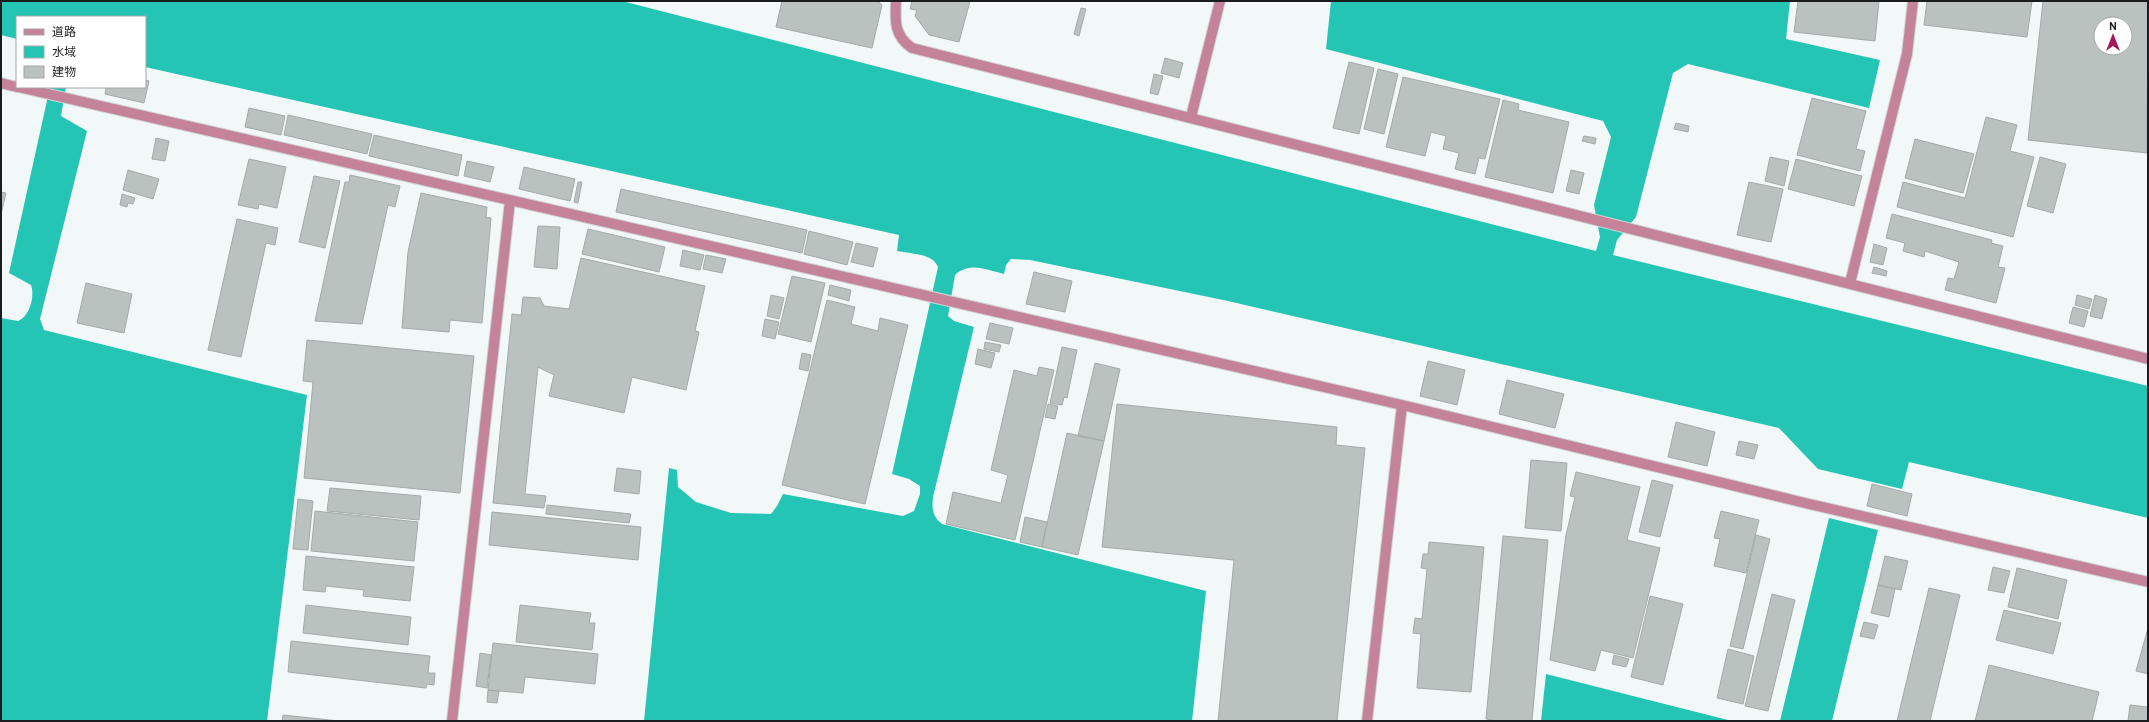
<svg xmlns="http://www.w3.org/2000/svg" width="2149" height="722" viewBox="0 0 2149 722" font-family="Overpass,'Noto Sans JP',sans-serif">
<rect width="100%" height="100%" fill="#f1f8f7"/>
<path fill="#24c5b5" d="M1 1H622L1596 251 1600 237 1594 205 1611 137 1603 121 1326 49 1331 1H1790L1786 39 1880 60 1869 108 1688 64 1673 73 1636 217 1617 240 1613 255 2148 386V518L1909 462 1902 489 1818 469 1779 428 1228 301 1030 260 1011 259 1006 265 1004 274C988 270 969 261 955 275L948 316 954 321 974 327 933 497C932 509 932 516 942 524L1206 591 1192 721H644L669 468 677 470 678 487 696 502 731 513 771 514 777 506 783 494 903 516 914 511 920 494V486L909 479 892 474 938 267C933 253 910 254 897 251L899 235 145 67V17H17V39L1 35Z
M50 87H66L61 116 87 131 40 319 44 330 307 395 267 721H1V318L18 321C30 316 35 296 31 285L9 273Z
M1829 518 1878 530 1832 721H1780Z
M1546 674 1732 721H1541Z"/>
<path fill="#bac2c0" stroke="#a3aba9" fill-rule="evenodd" d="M782 1H878L882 5 872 48 776 27Z
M912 1H970L959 42 929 35 915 16 917 10 910 9Z
M1798 1H1879L1875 41 1794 32Z
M1927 1H2032L2027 37 1924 25Z
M2043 1H2148L2147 153 2028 140ZM2101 24H2125V48H2101Z
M1081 8 1086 9 1079 36 1074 34Z
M1165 58 1183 63 1179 78 1161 73Z
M1349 62 1374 68 1359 134 1333 128Z
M1378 69 1398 74 1384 134 1364 129Z
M1154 74 1163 76 1158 95 1150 93Z
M1403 77 1500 99 1485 159 1479 158 1475 174 1455 169 1459 153 1443 149 1446 136 1431 132 1425 156 1386 147Z
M145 80 149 81 144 103 105 94 106 87H145Z
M1812 98 1866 111 1856 149 1865 151 1860 171 1797 155Z
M1503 100 1519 104 1518 110 1569 122 1553 193 1485 177Z
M249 108 285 116 281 135 245 127Z
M288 115 372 134 367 154 284 135Z
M1986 117 2017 125 2010 151 2034 157 2013 237 1897 207 1903 182 1965 198Z
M1676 123 1689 126 1688 132 1674 129Z
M374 135 462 155 458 176 369 156Z
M1584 136 1596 138 1595 144 1582 141Z
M156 138 169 141 165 161 152 159Z
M1915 139 1974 154 1963 193 1905 178Z
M1770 157 1789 161 1784 186 1765 181Z
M2040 157 2066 164 2053 213 2027 206Z
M249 159 286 167 277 208 259 204 258 209 238 205Z
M1796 159 1862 176 1854 206 1788 189Z
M467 161 494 167 490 182 464 176Z
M524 167 575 179 570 201 519 189Z
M128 170 159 179 153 199 123 190Z
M1571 170 1584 173 1579 194 1566 191Z
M350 175 400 186 395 207 388 205 362 324 315 321 345 182H349Z
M314 176 340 181 325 248 299 242Z
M578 182H582L578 203 574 202Z
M1749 182 1783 189 1771 242 1737 235Z
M621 189 807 230 802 253 616 212Z
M1 192 6 193 1 214Z
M421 193 487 207 486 217 491 218 482 323 450 320 449 332 402 328 408 252Z
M122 194 135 198 133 204 128 203 127 207 120 205Z
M1892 214 1992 240 1991 243 2003 246 1998 267 2005 268 1996 303 1945 290 1948 278 1954 279 1959 262 1925 251 1924 257 1903 251 1905 243 1886 238Z
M237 219 278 228 275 245 266 243 241 357 208 350Z
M538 226 560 227 557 269 534 267Z
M588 229 665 247 659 272 582 254Z
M809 231 853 242 847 265 804 254Z
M856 243 878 248 873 267 851 262Z
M1874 244 1887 248 1883 265 1870 262Z
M683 250 704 255 700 270 680 266Z
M706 255 726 259 722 273 703 269Z
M581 258 705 286 695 331 699 332 686 390 632 377 624 413 549 396 554 375 538 367 525 494 546 496 544 508 493 503 512 314 521 315 523 297 540 298 544 306 569 309Z
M1874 267 1887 271 1886 276 1872 273Z
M1034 272 1072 281 1065 312 1026 304Z
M792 276 825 283 811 342 778 334Z
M86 283 132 294 124 333 77 323Z
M830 285 851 290 849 301 828 295Z
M771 295 784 298 779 319 767 316Z
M2077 295 2092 299 2089 309 2075 305Z
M2095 295 2107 299 2102 319 2090 316Z
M827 300 855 307 851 324 878 331 880 318 908 325 865 504 782 485Z
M2073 307 2088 311 2084 327 2069 323Z
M765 319 779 322 775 339 762 336Z
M990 323 1013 328 1009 344 986 339Z
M307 340 474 356 460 493 304 478 313 382 303 381Z
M985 342 1001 345 999 352 984 349Z
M1062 347 1077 350 1067 398 1064 397 1062 405 1050 403Z
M978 349 995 353 991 368 975 364Z
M802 353 811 355 808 371 799 369Z
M1428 361 1465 370 1457 405 1420 396Z
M1095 363 1120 369 1104 441 1078 436Z
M1039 367 1054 370 1015 540 946 524 953 492 1001 503 1008 475 991 470 1014 370 1037 376Z
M1507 380 1564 394 1555 428 1499 414Z
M1048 404 1058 406 1055 419 1045 417Z
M1117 404 1337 427 1336 445 1365 448 1337 721H1218L1234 560 1102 547Z
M1676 422 1715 432 1707 466 1668 457Z
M1067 433 1104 441 1078 555 1042 547Z
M1739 441 1758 445 1754 459 1736 455Z
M1531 460 1567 463 1561 531 1525 528Z
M617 468 641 471 639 494 614 491Z
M1576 472 1640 487 1627 540 1660 548 1633 658 1601 650 1595 671 1550 660 1566 535 1575 497 1570 496Z
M1652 480 1673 485 1660 537 1639 532Z
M1872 484 1912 494 1907 516 1867 506Z
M330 488 421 496 419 520 327 511Z
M298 499 313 501 308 550 293 549Z
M547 505 631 514 629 523 546 514Z
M315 511 418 522 414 561 311 551Z
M1721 511 1759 520 1746 573 1714 566 1720 539 1714 538Z
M492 512 641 527 638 560 489 545Z
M1025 517 1047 522 1042 547 1020 542Z
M1756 535 1770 539 1743 649 1730 646Z
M1503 536 1548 540 1532 721H1497L1486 719Z
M1429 542 1484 547 1471 692 1417 688 1421 634 1413 633 1415 618 1422 619 1427 569 1421 568 1423 554H1428Z
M306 556 414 567 410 601 363 596 364 590 326 586 325 592 303 590Z
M1885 556 1908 561 1901 590 1878 585Z
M1993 567 2010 571 2004 593 1988 590Z
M2017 568 2067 580 2058 619 2008 607Z
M1878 585 1895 589 1889 617 1871 613Z
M1929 588 1960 595 1930 721H1897Z
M1772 594 1795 600 1768 711 1745 706Z
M1650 596 1683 604 1663 685 1631 677Z
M306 605 411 617 408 645 303 633Z
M520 605 591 613 589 623H595L592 650 516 642Z
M2004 610 2061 623 2053 654 1996 640Z
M1864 622 1878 625 1874 639 1860 636Z
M2148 628V674L2136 671Z
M291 641 430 656 428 673H435L434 685 427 684 426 688 288 672Z
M493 643 598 654 595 684 525 677 523 693 488 690Z
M1728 649 1754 656 1743 704 1717 698Z
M480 653 491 655 487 688 476 686Z
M1614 655 1629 659 1626 667 1612 664Z
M1989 665 2099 692 2092 721H1975Z
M488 690 499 691 497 703 487 702Z
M2130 705 2148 707V721H2128Z
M283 715 339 721H282Z"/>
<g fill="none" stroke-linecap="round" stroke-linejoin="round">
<defs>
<path id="minor" d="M1 83 17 87
M18 87 1402 405 1805 503 2148 582
M452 721 510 201
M1367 721 1402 405"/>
<path id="tertiary" d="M896 1C895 21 894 36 912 48L2148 359
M1191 117 1220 1
M1850 283 1907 54 1913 1"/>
</defs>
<use href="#minor" stroke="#cfd5d4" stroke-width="12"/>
<use href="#tertiary" stroke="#cfd5d4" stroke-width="12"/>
<use href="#minor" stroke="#c48398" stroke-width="10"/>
<use href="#tertiary" stroke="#c48398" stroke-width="10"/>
</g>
<rect width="2149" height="722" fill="none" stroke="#1a1d1d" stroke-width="4"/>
<rect x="16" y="16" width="130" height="72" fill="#ffffff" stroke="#a3a5a5"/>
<rect x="24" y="29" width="20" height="6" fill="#c48398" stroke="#a3a5a5"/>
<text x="52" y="36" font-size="12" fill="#1a1d1d">道路</text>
<rect x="24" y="46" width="20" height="12" fill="#24c5b5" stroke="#a3a5a5"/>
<text x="52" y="56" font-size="12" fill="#1a1d1d">水域</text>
<rect x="24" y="66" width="20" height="12" fill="#bac2c0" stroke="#a3a5a5"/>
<text x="52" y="76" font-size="12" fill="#1a1d1d">建物</text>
<g transform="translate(2113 36)"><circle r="19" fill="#ffffff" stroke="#a3a5a5"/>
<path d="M0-3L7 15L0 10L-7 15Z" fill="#a4175b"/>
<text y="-6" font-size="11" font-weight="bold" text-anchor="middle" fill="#1a1d1d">N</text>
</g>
</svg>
